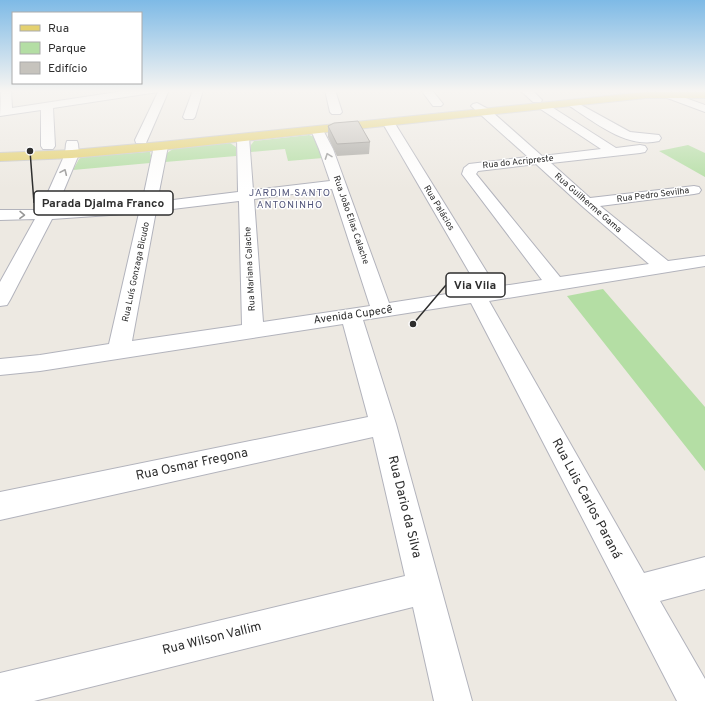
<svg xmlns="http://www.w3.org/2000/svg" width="705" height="701" viewBox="0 0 705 701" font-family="Overpass,sans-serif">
<rect width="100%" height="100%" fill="#ede9e2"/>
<path fill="#b4dea4" d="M309 135 315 137 323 158 288 161 285 149 251 152V145L254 141Z
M230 143 236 147V156L165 162 167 153 173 149Z
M688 145 705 153V177L659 151Z
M147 152H150L151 156 150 163 73 170 79 159 82 157Z
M603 289 705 407V471L567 296Z"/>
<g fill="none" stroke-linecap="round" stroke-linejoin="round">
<defs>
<path id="minor" d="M1 90H11L12 108 130 90H169L146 143H136L135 140 158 92 53 108 55 146 53 149H43L41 146V110L0 116Z
M193 90H203L195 117 193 119H185L183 117Z
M325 90H335L342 112 340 114H332L330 112Z
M421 90H432L443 104 441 106H433Z
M520 90H532L542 100 541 102H533Z
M666 91 705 105V112L662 96 661 94 662 92Z
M572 100 630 132 659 135 661 138 659 141C626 149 595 122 568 105L566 103Z
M477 103 490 110 542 156 601 149 539 108 537 106 543 103 547 104 616 148 640 145 645 146 647 149 645 152 640 153 551 163 590 198 694 186 699 187 701 190 699 193 694 194 600 206 668 261 705 256V266L489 301 644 573 705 557V589L660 601 705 679V701H677L471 303 363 320 396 424 472 701H434L413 607 34 701H0V673L405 576 373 437 0 520V492L368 417 343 324 40 371 0 375V359L40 355 109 344 139 213 52 219 10 300 7 305 0 306V282L35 219 0 220V210H40L65 154 66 144 67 141H77L78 144 79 154 56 209 142 203 154 146 156 143H166L168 146 157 202 238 192 237 137 239 134H247L249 137 253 190 330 181 319 149 311 130 313 127H321L323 130 333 149 389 303 479 289 382 122 384 119H392L394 122 496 287 542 280 462 174 464 168 469 164 528 157 471 106 473 104ZM536 164 582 206 649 264 560 277 476 174 478 171ZM332 189 370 306 263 322 254 199ZM239 201 242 325 132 341 156 211Z"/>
<path id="major" d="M646 92H705V98H646L161 150 72 158 0 161V153L72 150 161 142Z"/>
</defs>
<use href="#minor" stroke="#b2b3bc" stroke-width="2"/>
<use href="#major" stroke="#c9c9c9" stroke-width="2"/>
<path stroke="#c9c9c9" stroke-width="1.5" stroke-dasharray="1.5 1" stroke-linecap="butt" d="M442 92 468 90"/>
<use href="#minor" fill="#fff" fill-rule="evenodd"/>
<use href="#major" fill="#e4d170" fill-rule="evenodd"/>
</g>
<path fill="#aaa8a3" d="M328 126 370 142 369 154 337 156 328 137Z"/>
<path fill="#c6c3bd" stroke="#8b8884" d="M358 121 370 142 337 144 328 126 334 123Z"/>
<defs><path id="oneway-chevron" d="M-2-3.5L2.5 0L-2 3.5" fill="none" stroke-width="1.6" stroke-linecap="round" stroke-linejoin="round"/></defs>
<g stroke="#969696">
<use href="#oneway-chevron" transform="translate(328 156) rotate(-110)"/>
<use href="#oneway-chevron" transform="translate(64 172) rotate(-66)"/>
<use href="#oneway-chevron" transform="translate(22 215) rotate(1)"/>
</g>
<linearGradient id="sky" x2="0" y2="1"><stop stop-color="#7ebae6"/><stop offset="0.48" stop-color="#f7f5f2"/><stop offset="1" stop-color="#f7f5f2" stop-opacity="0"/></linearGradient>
<rect width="705" height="189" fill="url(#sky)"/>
<g text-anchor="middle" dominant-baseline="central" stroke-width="3" stroke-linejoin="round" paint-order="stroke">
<g font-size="9" fill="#2e2e2e" stroke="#fff">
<text transform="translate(518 162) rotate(-6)">Rua do Acripreste</text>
<text transform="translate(653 195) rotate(-7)">Rua Pedro Sevilha</text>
<text transform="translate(588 203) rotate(41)">Rua Guilherme Gama</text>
<text transform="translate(439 208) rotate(59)">Rua Palácios</text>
<text transform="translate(351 220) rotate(71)">Rua João Elias Calache</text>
<text transform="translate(250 269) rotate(-93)">Rua Mariana Calache</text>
<text transform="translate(136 272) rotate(-78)">Rua Luís Gonzaga Bicudo</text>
</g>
<g font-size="10" letter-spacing="1" fill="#52567b" stroke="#fff">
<text x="290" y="193">JARDIM SANTO<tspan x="290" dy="12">ANTONINHO</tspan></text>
</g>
<g font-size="11" fill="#2e2e2e" stroke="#fff">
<text transform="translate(353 315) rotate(-8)">Avenida Cupecê</text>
</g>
<g font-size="13" fill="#2e2e2e" stroke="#fff">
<text transform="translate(192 465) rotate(-12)">Rua Osmar Fregona</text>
<text transform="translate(586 499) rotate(62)">Rua Luis Carlos Paraná</text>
<text transform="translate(404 507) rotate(76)">Rua Dario da Silva</text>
<text transform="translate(212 639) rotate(-14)">Rua Wilson Vallim</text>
</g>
</g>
<path fill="none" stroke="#2e2e2e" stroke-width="1.5" d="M30 151L34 203M413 324L446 285"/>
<g fill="#2e2e2e" stroke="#fff" stroke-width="1.5">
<circle cx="30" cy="151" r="4"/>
<circle cx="413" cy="324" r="4"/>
</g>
<g fill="#fff" stroke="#2e2e2e" stroke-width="1.5">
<rect x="34" y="191" width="139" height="24" rx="4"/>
<rect x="446" y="273" width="59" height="24" rx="4"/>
</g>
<g font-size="12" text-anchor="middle" font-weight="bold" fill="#2e2e2e">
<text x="103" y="207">Parada Djalma Franco</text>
<text x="475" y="289">Via Vila</text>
</g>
<rect x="12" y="12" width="130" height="72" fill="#ffffff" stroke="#ababab"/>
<rect x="20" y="25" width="20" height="6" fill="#e4d170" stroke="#ababab"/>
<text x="48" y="32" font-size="12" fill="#2e2e2e">Rua</text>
<rect x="20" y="42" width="20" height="12" fill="#b4dea4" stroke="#ababab"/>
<text x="48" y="52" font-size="12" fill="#2e2e2e">Parque</text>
<rect x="20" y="62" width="20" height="12" fill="#c6c3bd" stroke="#ababab"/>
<text x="48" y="72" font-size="12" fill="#2e2e2e">Edifício</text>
</svg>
